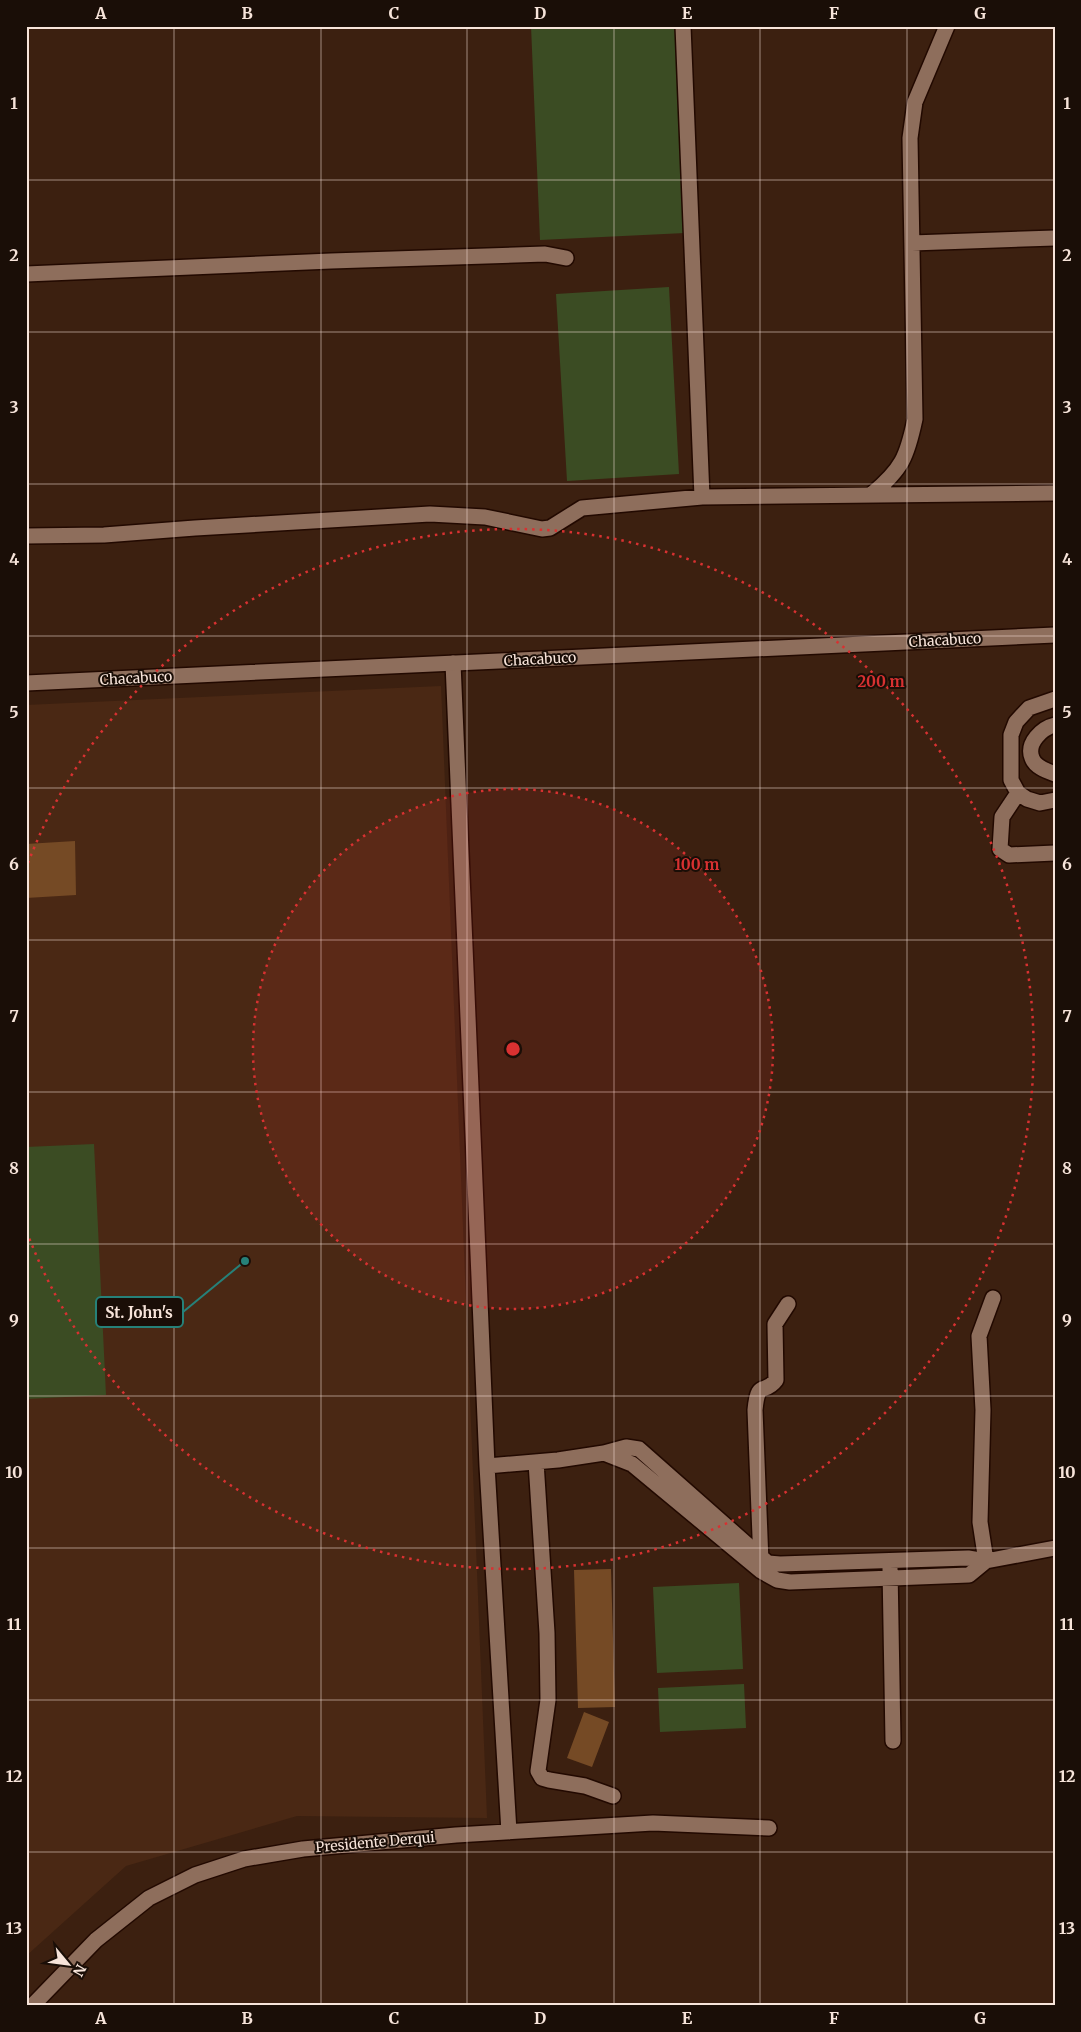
<svg xmlns="http://www.w3.org/2000/svg" width="1081" height="2032" viewBox="0 0 1081 2032" font-family="Merriweather,serif">
<rect width="100%" height="100%" fill="#3c2010"/>
<path fill="#4a2814" d="M441 686 487 1818 297 1816 126 1866 26 1956V705Z"/>
<path fill="#3b4c23" d="M531 26H676L685 233 540 240Z
M669 287 679 474 567 481 556 294Z
M94 1144 106 1395 26 1399V1147Z
M739 1583 743 1669 657 1673 653 1587Z
M744 1684 746 1728 660 1732 658 1688Z"/>
<path fill="#754a25" d="M75 841 76 895 26 898V844Z
M611 1569 615 1707 578 1708 574 1570Z
M584 1712 609 1722 592 1767 567 1758Z"/>
<g fill="none" stroke-linecap="round" stroke-linejoin="round">
<defs>
<path id="street" d="M683 26 702 497
M912 243 1055 238
M26 274 331 261 545 254 566 258
M872 494C902 469 907 457 915 419L910 138 915 102 947 26
M26 536 104 535 195 528 430 514 485 517 542 529 550 528 582 508 702 497 1055 493
M453 663 487 1466 509 1832
M1055 699 1029 708 1016 722 1011 735V780L1018 793 1027 799 1040 803 1055 800
M1055 725C1042 728 1026 743 1032 758 1035 767 1047 771 1055 774
M1018 793 1002 817 1000 849 1009 855 1055 853
M993 1298 979 1336 983 1410 980 1522 986 1561 1055 1548
M626 1447 639 1449 768 1563 780 1564 968 1558 986 1561 969 1575 790 1582 777 1580 761 1571 632 1464 604 1453Z
M536 1462 547 1633 548 1700 538 1771 542 1778 549 1780 585 1786 613 1796
M487 1466 558 1460 604 1453
M761 1562 755 1410C758 1378 764 1396 776 1380L775 1324 788 1304
M890 1568 893 1741
M32 2006 96 1940 149 1898 195 1875 244 1859 303 1849 456 1835 653 1823 769 1828"/>
<path id="secondary" d="M26 683 1055 635"/>
</defs>
<use href="#street" stroke="#220900" stroke-width="18"/>
<use href="#secondary" stroke="#220900" stroke-width="18"/>
<use href="#street" stroke="#8e6e5c" stroke-width="15"/>
<use href="#secondary" stroke="#8e6e5c" stroke-width="15"/>
</g>
<path fill="none" stroke="#f7e4da" stroke-width="1" stroke-opacity="0.55" d="M174 26V2006M321 26V2006M467 26V2006M614 26V2006M760 26V2006M907 26V2006M26 180H1055M26 332H1055M26 484H1055M26 636H1055M26 788H1055M26 940H1055M26 1092H1055M26 1244H1055M26 1396H1055M26 1548H1055M26 1700H1055M26 1852H1055"/>
<circle cx="513" cy="1049" r="260" fill="#d83131" fill-opacity=".12"/>
<g fill="none" stroke="#d83131" stroke-width="2.5" stroke-dasharray="2.5 5">
<circle cx="513" cy="1049" r="260"/>
<path d="M28 863A520 520 0 1 1 28 1235"/>
</g>
<g text-anchor="middle" dominant-baseline="central" stroke-width="4" stroke-linejoin="round" paint-order="stroke">
<g font-size="14" fill="#f7e4da" stroke="#1a0e07">
<text transform="translate(945 640) rotate(-3)">Chacabuco</text>
<text transform="translate(540 659) rotate(-3)">Chacabuco</text>
<text transform="translate(136 678) rotate(-3)">Chacabuco</text>
<text transform="translate(375 1842) rotate(-5)">Presidente Derqui</text>
</g>
</g>
<circle cx="513" cy="1049" r="8" fill="#d83131" stroke="#1a0e07" stroke-width="2.5"/>
<g font-size="15" text-anchor="middle" font-weight="bold" fill="#d83131" stroke="#1a0e07" stroke-width="4" stroke-linejoin="round" paint-order="stroke">
<text x="881" y="687">200 m</text>
<text x="697" y="870">100 m</text>
</g>
<path fill="none" stroke="#268179" stroke-width="2" d="M245 1261L183 1312"/>
<circle fill="#268179" stroke="#1a0e07" stroke-width="2" cx="245" cy="1261" r="5"/>
<rect fill="#1a0e07" stroke="#268179" stroke-width="2" x="96" y="1297" width="87" height="30" rx="5"/>
<g font-size="15" text-anchor="middle" font-weight="bold" fill="#f7e4da">
<text x="139" y="1318">St. John's</text>
</g>
<rect width="1081" height="2032" fill="none" stroke="#1a0e07" stroke-width="55"/>
<g transform="translate(68 1964) rotate(119)" stroke="#1a0e07" stroke-width="4" paint-order="stroke">
<path d="M0-4L9 19L0 12L-9 19Z" fill="#f7e4da"/>
<text y="-8" font-size="14" font-weight="bold" text-anchor="middle" fill="#f7e4da">N</text>
</g>
<rect x="28" y="28" width="1026" height="1976" fill="none" stroke="#f7e4da" stroke-width="2"/>
<g font-size="16" text-anchor="middle" font-weight="bold" fill="#f7e4da">
<text x="101" y="19">A</text>
<text x="247" y="19">B</text>
<text x="394" y="19">C</text>
<text x="540" y="19">D</text>
<text x="687" y="19">E</text>
<text x="834" y="19">F</text>
<text x="980" y="19">G</text>
<text x="14" y="109">1</text>
<text x="1067" y="109">1</text>
<text x="14" y="261">2</text>
<text x="1067" y="261">2</text>
<text x="14" y="413">3</text>
<text x="1067" y="413">3</text>
<text x="14" y="565">4</text>
<text x="1067" y="565">4</text>
<text x="14" y="718">5</text>
<text x="1067" y="718">5</text>
<text x="14" y="870">6</text>
<text x="1067" y="870">6</text>
<text x="14" y="1022">7</text>
<text x="1067" y="1022">7</text>
<text x="14" y="1174">8</text>
<text x="1067" y="1174">8</text>
<text x="14" y="1326">9</text>
<text x="1067" y="1326">9</text>
<text x="14" y="1478">10</text>
<text x="1067" y="1478">10</text>
<text x="14" y="1630">11</text>
<text x="1067" y="1630">11</text>
<text x="14" y="1782">12</text>
<text x="1067" y="1782">12</text>
<text x="14" y="1934">13</text>
<text x="1067" y="1934">13</text>
<text x="101" y="2024">A</text>
<text x="247" y="2024">B</text>
<text x="394" y="2024">C</text>
<text x="540" y="2024">D</text>
<text x="687" y="2024">E</text>
<text x="834" y="2024">F</text>
<text x="980" y="2024">G</text>
</g>
</svg>
